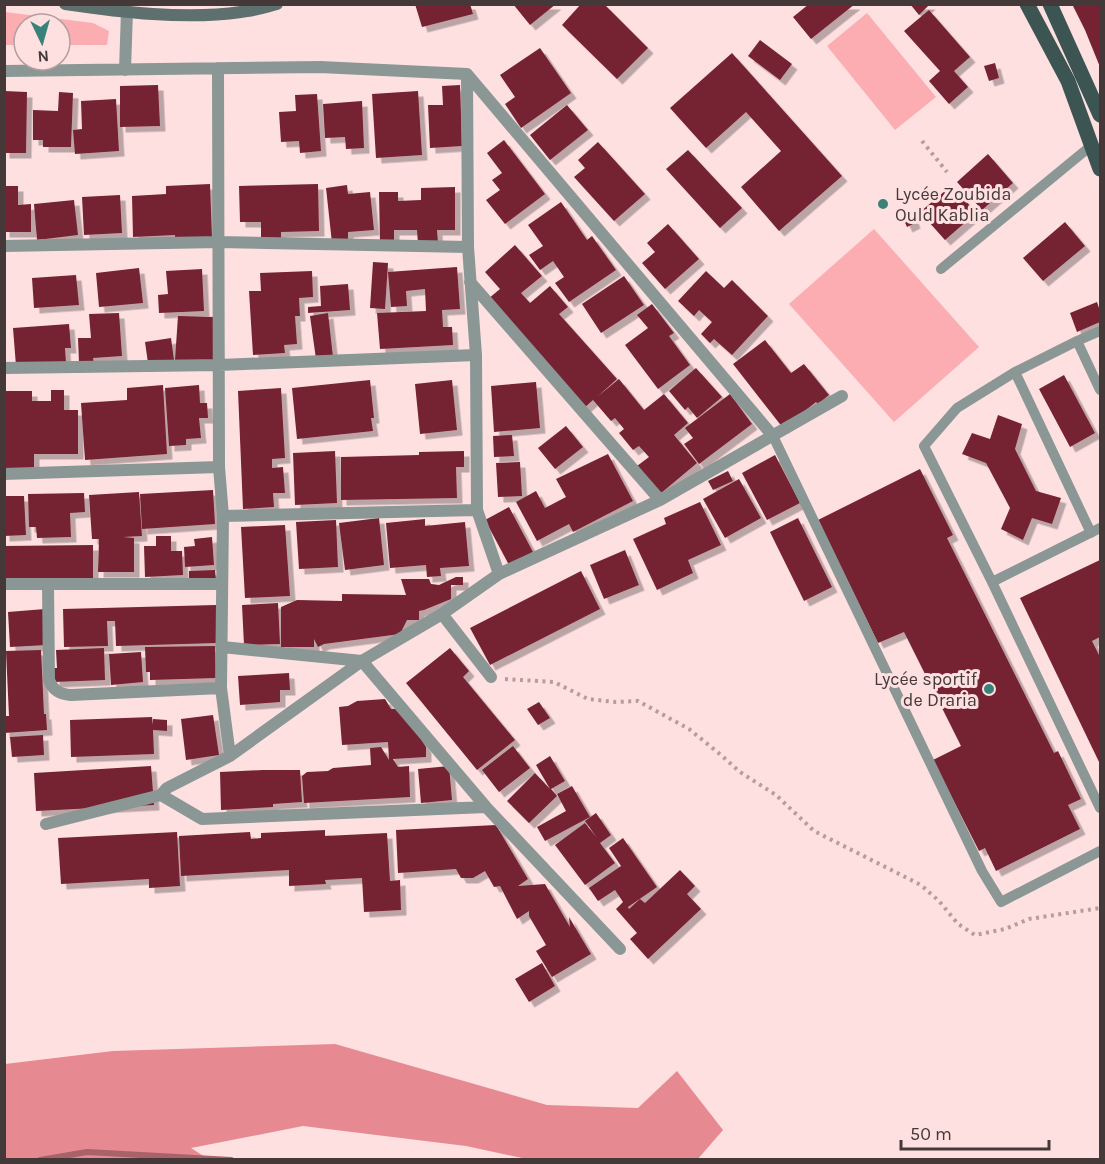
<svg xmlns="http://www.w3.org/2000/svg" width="1105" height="1164" viewBox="0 0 1105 1164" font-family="Karla,sans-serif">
<defs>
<filter id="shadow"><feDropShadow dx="5.5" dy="5.5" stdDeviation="0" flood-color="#0004"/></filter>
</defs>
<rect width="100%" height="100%" fill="#ffe0e1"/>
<path fill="#fbadb2" d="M5 12 93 23 109 31 107 45H60V24H24V45H5Z
M867 13 936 97 895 130 827 46Z
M874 229 979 347 894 422 789 304Z"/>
<path fill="#e78991" d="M335 1044 547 1105 638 1108 677 1071 723 1130 697 1160 527 1159 466 1146 303 1126 191 1148 208 1159H5V1064L113 1051Z"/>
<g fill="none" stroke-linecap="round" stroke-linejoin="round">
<path stroke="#a76369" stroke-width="6" d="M40 1160 87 1152 231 1160"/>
</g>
<path fill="#752230" filter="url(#shadow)" d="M415 4H470L473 14 422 27Z
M513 4H556L530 25Z
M581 4H604L648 48 617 79 562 25Z
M809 4H855L811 39 793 17Z
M910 4H930L919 15Z
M1072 4H1100V67L1085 30Z
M929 10 970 57 954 71 968 87 949 104 929 81 940 71 904 31Z
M760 40 792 64 780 80 748 56Z
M540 48 571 93 521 128 505 104 515 97 500 75Z
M732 53 842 176 779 231 741 187 781 151 746 112 706 148 670 108Z
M995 63 999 78 989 81 984 66Z
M158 85 160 126 120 127V86Z
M460 85 462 146 430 148 428 105H443L442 86Z
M4 91 27 92 26 153H4Z
M418 91 422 155 376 158 372 94Z
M59 92 73 93 71 147H43V140H33V110L58 111Z
M317 94 321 151 300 153 299 141 281 142 279 112 296 111 295 95Z
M116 99 119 151 75 154 73 130 82 129 81 101Z
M362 101 364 148 346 149 345 137 325 138 323 104Z
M567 105 588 130 550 160 530 135Z
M504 140 545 194 505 224 486 200 500 190 492 180 502 173 487 153Z
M598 142 645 194 614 221 574 177 585 168 578 160Z
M688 150 742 208 720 228 666 169Z
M988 154 1013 183 982 210 957 182Z
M210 184 212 238 175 239V235L133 237 132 196 166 194V186Z
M318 184 319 231 281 232V238H261V222H240L239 186Z
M347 185 348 194 370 192 374 230 348 232V242L332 243 326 188Z
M952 185 976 213 945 240 920 212Z
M4 186H18V205L31 204V232H4Z
M455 187V230H437L438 243 418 244 417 230H394V243H380L379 192H398V201L421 200V188Z
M120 195 122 233 84 235 82 197Z
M74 200 78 235 37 240 34 204Z
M561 202 587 240 592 236 616 270 569 302 555 283 564 277 553 261 540 270 529 255 543 246 528 225Z
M911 212 915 223 907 227 902 216Z
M1065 222 1085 246 1043 281 1023 258Z
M668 224 699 259 665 289 642 263 655 252 647 243Z
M515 245 542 276 521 293 530 303 550 286 568 307 559 314 617 379 597 397 619 379 644 410 664 394 688 423 674 435 697 463 660 494 637 466 649 457 639 446 633 450 619 433 624 429 615 418 611 421 593 400 583 409 488 299 500 289 485 272Z
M373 262 388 263 385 309 370 308Z
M457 267 460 309 442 310 443 327H452L453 345 380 349 377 313 426 311 425 289 406 291 407 306 391 307 388 272Z
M139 268 143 303 99 307 96 273Z
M202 269 204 311 159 313 158 295 168 294 166 271Z
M312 271 313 297 299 298 300 316H295L297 344 284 345 285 353 253 355 249 291H261L260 273Z
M706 271 724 288 732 280 768 316 732 355 714 339 710 343 701 334 712 322 699 310 694 316 678 301Z
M76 275 79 305 34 308 32 278Z
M624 276 644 305 601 333 582 304Z
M348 284 350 310 308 313V307L321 306 320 286Z
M1097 302 1100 311V322L1077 332 1070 313Z
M652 304 674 333 669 336 690 365 658 389 625 345 648 328 637 315Z
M119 313 122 356 93 358 94 363H79L78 338H91L89 314Z
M328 313 333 357 316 359 310 316Z
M178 316 215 317 213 362 175 360Z
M69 324 71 348H65L66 363 16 366 13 328Z
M171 338 174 360 148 363 145 342Z
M765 340 791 373 804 364 829 395 818 404 816 402 783 428 733 364Z
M696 368 722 397 697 418 688 407 685 410 669 391Z
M1064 375 1095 433 1070 447 1039 389Z
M370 380 374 418H371L373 431 297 439 292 388Z
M452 380 457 430 420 434 415 384Z
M536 382 540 428 494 432 491 386Z
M163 385 167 454 85 460 81 403 127 400V388Z
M199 385 200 403H207L208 418H199L201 438 186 439V445L169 446 165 388Z
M281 388 285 458 272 459V468L283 467 285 493H273L274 507 243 509 238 391Z
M51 390H64V410H78V454H34V469H4V391H32V401H51Z
M730 394 752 424 699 464 684 444 693 438 685 428Z
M998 415 1022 424 1015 449 1036 491 1061 498 1052 524 1032 518 1023 540 1001 529 1010 508 986 463 962 454 972 433 990 439Z
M566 426 583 447 555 469 538 448Z
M512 435 514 456 494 457 493 436Z
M335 451 337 503 295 505 293 453Z
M464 451V467H456L457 498 341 500V457L419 455V452Z
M608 454 633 501 573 532 569 524 537 541 516 502 536 491 545 508 566 497 556 479Z
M775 455 800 503 767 520 742 473Z
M520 462 522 496 498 497 496 463Z
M920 469 953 535 947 538 1054 753 1058 751 1081 799 1068 805 1080 829 996 871 985 848 979 851 933 760 961 746 904 632 878 643 818 520Z
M728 471 733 481 713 490 708 481Z
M739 479 761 518 725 538 703 499Z
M213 490 215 524 142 529 140 494Z
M139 492 142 536 123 537 134 538V572H98L99 539H92L89 495Z
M84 493 85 512 70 513 71 537 37 538 36 527H29L28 494Z
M4 496H24L26 535 4 536Z
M700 502 721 545 688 560 693 573 657 590 633 539 666 524 664 518Z
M509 507 533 552 509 565 485 520Z
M379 518 384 565 345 570 339 523Z
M798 518 832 587 804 601 770 532Z
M425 519V526L465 522 469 566 440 568 441 576 427 577 426 565 390 568 386 523Z
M336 520 338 567 299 569 296 522Z
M285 525 290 596 245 598 241 527Z
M156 536H171V551H182L183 575 145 577 144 546H156Z
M212 537 214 565 185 567 184 547 195 546 194 539Z
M93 545V579L4 580V546Z
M625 550 639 585 604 599 590 565Z
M1100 560V637L1092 641 1100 657V764L1020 598Z
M215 570 216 580 189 582V571Z
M581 571 600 609 490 665 470 628Z
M456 577H463V585H451V599L424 610 419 611V620H407L400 634 324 644 318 647 314 639V647H281V607L297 600 342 601V594L406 595 401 579H429L431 584 439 585Z
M278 603 280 644 244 645 242 605Z
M216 605 217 643 116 646 115 621H107L108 646 64 647 63 609Z
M45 609 47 645 10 647 8 612Z
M215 646 216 678 150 680V672H146L145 647Z
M104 648 105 680 54 682V668H57L56 650Z
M450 648 469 671 463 677 515 740 477 770 406 683Z
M41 650 44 714H46L47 730 4 733V716H9L6 651Z
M141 652 143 682 111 685 109 654Z
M289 673 290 690H280V702L240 705 238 676Z
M385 699 391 709H401L426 747V757L393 759 398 767 409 766 410 797 304 803 302 776 307 772 328 771 333 768 371 765 370 748 381 747 389 760 388 742 342 745 339 707 348 706 357 701Z
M539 702 550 718 538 725 527 709Z
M213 715 219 755 186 760 181 719Z
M152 717 153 725V719L167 720V731L153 730 154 754 71 757 70 720Z
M43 735 44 755 12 757 10 737Z
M513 746 530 768 499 792 482 770Z
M550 756 565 781 551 789 557 796 529 823 507 801 535 773 550 789 536 765Z
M151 766 154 805 36 811 34 773Z
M449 766 452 800 421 803 418 769Z
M263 770H300L302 802 273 804V807L221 810 220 772Z
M572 786 590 817 545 841 537 827 566 811 557 794Z
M596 813 611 835 600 843 615 863 585 885 555 845 585 823 597 838 585 821Z
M496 825 528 879 518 886 545 884 570 927 569 917 591 954 552 977 536 951 546 945 529 916V911L517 919 500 886 494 887 485 871 473 878H461L456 869 398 873 396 830Z
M325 830V836L387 833 390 881 400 880 401 910 364 912 362 878 325 880 326 884 289 886V870L181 876 179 836 250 832 251 839 261 838V833Z
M177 832 180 886 149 888V879L61 884 58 838Z
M623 838 657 887 628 907 629 909 640 899 645 903 680 870 695 886 687 894 701 909 648 959 630 939 637 933 616 909 623 902 615 890 598 901 589 888 621 866 609 848Z
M542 963 555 986 529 1002 515 979Z"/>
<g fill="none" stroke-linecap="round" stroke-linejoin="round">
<path stroke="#b59d9e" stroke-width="4" stroke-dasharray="3 4.5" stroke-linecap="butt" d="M922 141 947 172
M505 679 554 682 588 699 616 702 638 701 689 729 721 755 740 772 776 795 814 831 921 885 939 901 958 924 975 935 1005 929 1029 919 1100 908"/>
<path stroke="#8a9795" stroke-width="10" d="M941 269 1092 145
M1077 341 1100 331
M1015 372 1077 341 1100 390
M773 436 982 871 1001 902 1100 851
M1100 528 992 582 1100 808
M992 582 924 446 957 408 1015 372 1091 533"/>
<path stroke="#8a9795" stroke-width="12" d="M218 68 219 467 223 516 221 688 230 756
M125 70 127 11
M4 71 320 67 467 74 773 436
M4 246 219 242 468 247
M470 282 660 500
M4 368 219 365 476 355
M4 474 219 467
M223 516 477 510
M499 574 660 500 842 396
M4 584H221
M48 584 49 680C53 690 59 694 71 695L221 688
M442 614 491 677
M222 647 362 661 486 807 620 949
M161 795 202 819 486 807
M46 824 161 795 167 788 230 756 362 661 442 614 499 574 477 510 476 355 468 247 467 74"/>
<path stroke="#5d706e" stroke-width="12" d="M65 4C120 12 185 20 241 12 253 11 265 7 277 4"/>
<path stroke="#3d5552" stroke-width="15" d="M1027 4 1068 81 1100 169
M1050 4 1100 115"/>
</g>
<g fill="#3a817a" stroke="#ffe0e1" stroke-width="2">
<circle cx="883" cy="204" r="6"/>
<circle cx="989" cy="689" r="6"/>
</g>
<g text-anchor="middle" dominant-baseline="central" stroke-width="6" stroke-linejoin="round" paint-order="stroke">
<g font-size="18" fill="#443839" stroke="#ffe0e1" text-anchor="start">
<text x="895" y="194">Lycée Zoubida<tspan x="895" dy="21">Ould Kablia</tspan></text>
<text x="977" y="679" text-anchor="end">Lycée sportif<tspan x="977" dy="21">de Draria</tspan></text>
</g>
</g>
<rect width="1105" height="1164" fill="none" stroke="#443839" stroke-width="12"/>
<g transform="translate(42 42) rotate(175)"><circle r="28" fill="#ffe0e1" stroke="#b49d9e" stroke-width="1.5"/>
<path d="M0-4.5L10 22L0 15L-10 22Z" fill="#3a817a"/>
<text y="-9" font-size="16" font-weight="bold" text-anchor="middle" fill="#443839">N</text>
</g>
<path d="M901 1140v9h148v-9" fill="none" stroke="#443839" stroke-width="3"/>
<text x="910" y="1140" font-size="18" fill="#443839" stroke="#ffe0e1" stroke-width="4.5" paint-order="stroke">50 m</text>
</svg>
